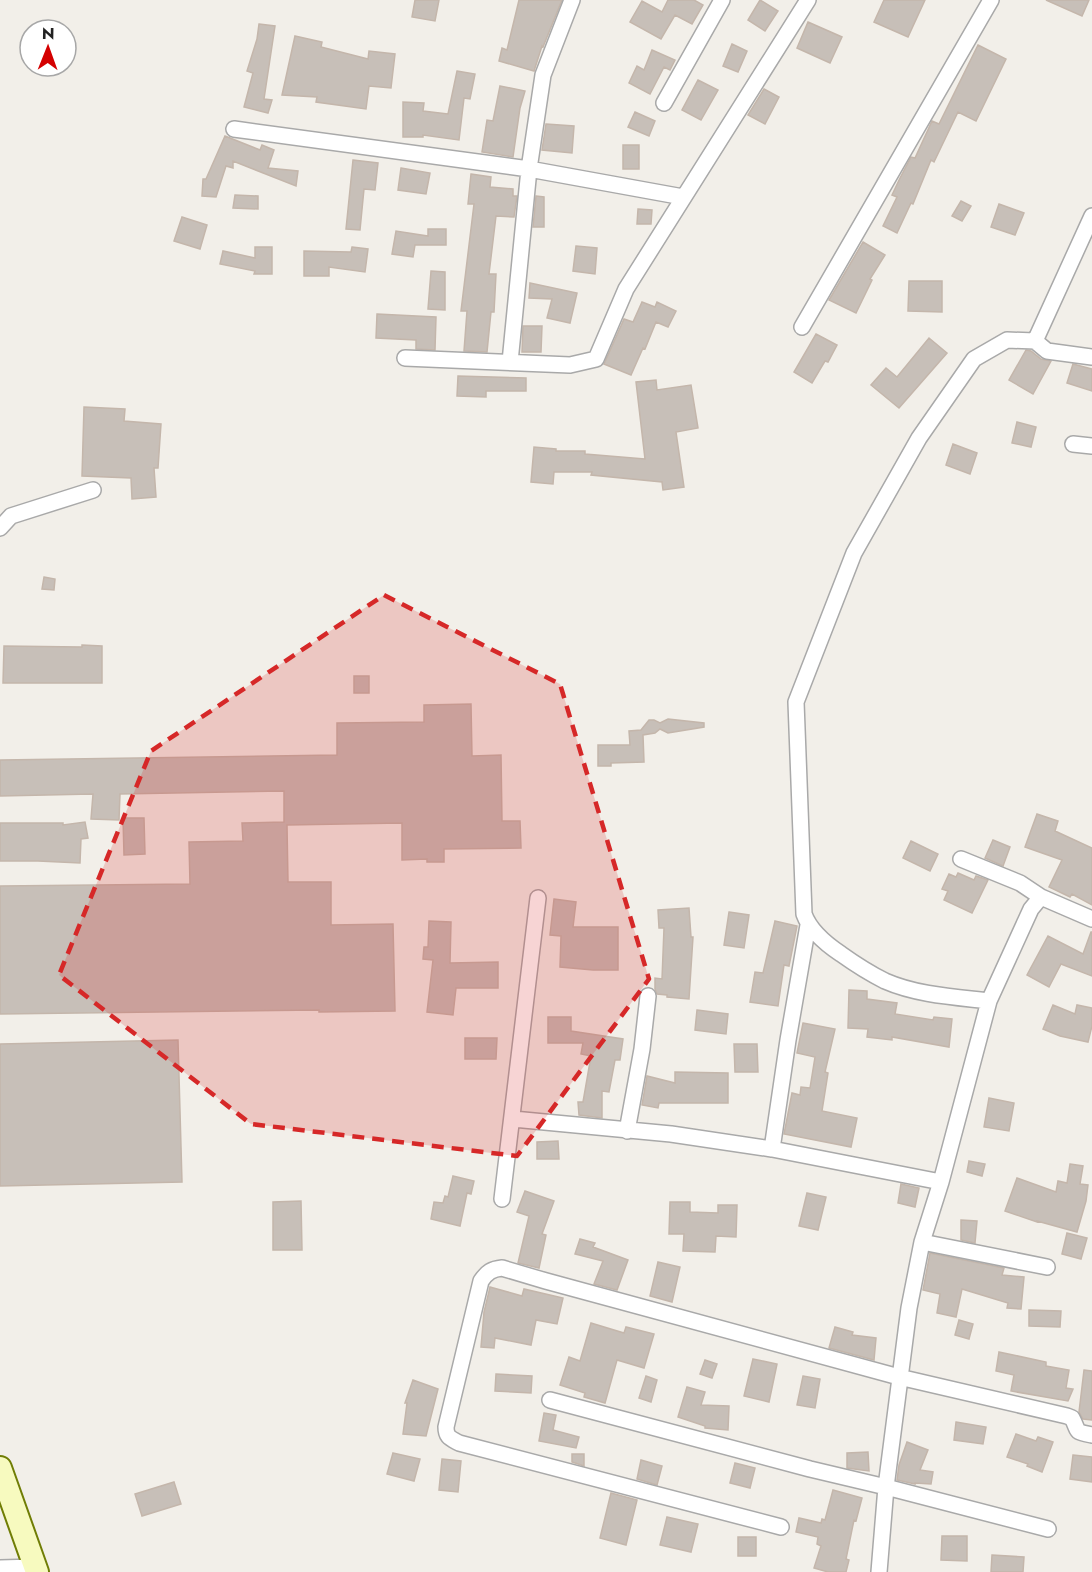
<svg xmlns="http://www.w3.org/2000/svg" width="1092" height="1572" viewBox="0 0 1092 1572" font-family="Jost,sans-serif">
<rect width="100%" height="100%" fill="#f2efe9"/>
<path fill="#c7bfb8" stroke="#c4b6ab" stroke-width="1.5" d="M415 0H439L435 21 412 17Z
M519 0H562L543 47 542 46 534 71 499 61 502 48 507 50Z
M668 0H694L703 5 692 24 675 15 661 39 630 22 642 1 662 12Z
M760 0 778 11 765 31 748 20Z
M884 0H925L908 37 874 22Z
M1046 0H1089L1082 16Z
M808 22 842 37 830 63 797 48Z
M259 24 275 26 264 99 272 100 268 113 244 107 253 73 247 71 257 39Z
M295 36 322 42 321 47 368 59 369 51 395 54 391 88 369 86 366 109 316 102 317 97 282 95Z
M732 44 747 51 738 72 723 66Z
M978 45 1006 59 976 121 958 112 934 162 931 160 913 204 911 203 897 233 883 226 897 197 892 195 900 178 911 157 915 158 932 121 939 124Z
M652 50 675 60 670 70 664 67 650 94 629 83 637 66 644 70Z
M457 71 475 74 470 99 464 98 459 140 423 135V137H403V102L424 103 423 111 448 114Z
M698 80 718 90 701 120 682 110Z
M500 86 525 91 520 108 513 157 482 152 487 120 493 121Z
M764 89 779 97 765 124 748 115Z
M635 112 655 121 649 136 628 127Z
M546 124 574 126 572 153 542 150Z
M225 136 260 150 262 145 274 150 268 168 298 171 296 186 233 161V168L226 166 216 197 202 196 203 179H206Z
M623 145H639V169H623Z
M353 160 378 163 375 190 364 189 360 230 346 229Z
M401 168 430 173 426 194 398 190Z
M471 174 491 177 490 187 513 189V196H517L514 217 496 216 489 274H496L494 312H491L487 352 464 351 467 311H461L474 204H468Z
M235 195 258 196V209L233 208Z
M536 196 544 197V227H533Z
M961 201 971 206 962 221 952 216Z
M999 204 1024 213 1015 235 991 227Z
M638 209 652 210 651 224H637Z
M182 217 207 225 200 249 174 241Z
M428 229H446V245H415L413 257 392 254 396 231 428 236Z
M863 242 885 255 870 279 872 280 856 313 829 300Z
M576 246 597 248 595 274 573 271Z
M255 247H272V274H254L255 271 220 264 223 251 255 258Z
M352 247 368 249 365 272 329 267V276H304V251L351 252Z
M431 271 445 272V310L428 309Z
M909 281H942V312L908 311Z
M530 283 577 293 570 323 547 318 552 299 529 298Z
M642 302 655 307 657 302 676 311 668 327 656 322 645 349 643 348 631 375 604 364 624 319 633 322Z
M377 314 436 317 435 350 416 349V340L376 338Z
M523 326H542L541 352H522Z
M816 334 837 345 828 362 825 361 812 383 794 372Z
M929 338 947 353 899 408 871 385 886 368 897 377Z
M1026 350 1031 351 1041 359 1051 361 1033 394 1009 380Z
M1073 364 1092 369V391L1067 383Z
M458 376 526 378V391H486V397L457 396Z
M656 380 657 390 691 385 698 428 676 432 684 487 663 490 662 482 591 475 592 472H554L553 484 531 482 534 447 556 449V451H585V454L645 459 636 382Z
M84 407 125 409 124 421 161 424 158 468H154L156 497 132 499 131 478 82 476Z
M1017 422 1036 427 1031 447 1012 443Z
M953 444 977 453 970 474 946 465Z
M44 577 55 579 54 590 42 589Z
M82 645 102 646V683H3L4 646 82 647Z
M354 676H369V693H354Z
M471 704 472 756 501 755 502 821H520L521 848 444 849V862H427V859L402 860V823L287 825 288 882H331V925L393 924 395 1011 319 1012V1010L0 1014V886L190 884 189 842 243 841 242 823 284 822V791L120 794 119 820 91 819 93 794 0 796V760L337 755V723L424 722V705Z
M668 719 704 723V727L668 733 660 729 655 733 643 735 644 762 611 763V766H598V745H630L629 731 641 730 649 720H654L660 723Z
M1037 814 1058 821 1055 831 1092 848V905L1072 894 1070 897 1049 887 1062 860 1025 847Z
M123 818H144L145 854 124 855Z
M85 822 88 838 81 839 80 863 38 861H0V823H63V825Z
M993 840 1010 847 1003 866 985 858Z
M911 841 938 854 930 871 903 858Z
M958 873 974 880 976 876 988 880 972 913 944 900 948 891 942 889 949 874 956 877Z
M554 899 576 902 573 927H618V970H593L560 967 561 936 550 935Z
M689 908 691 937H693L689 999 667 997V995L657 994 655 989V978L662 979 664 928H659L658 910Z
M729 912 749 915 744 948 724 945Z
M429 921 451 922 450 963 498 962V988H456L453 1015 427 1012 433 960 423 959 424 947H428Z
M775 921 797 926 789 966 784 965 778 1006 750 1002 755 972 763 973Z
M1091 932H1092V976L1061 964 1049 987 1027 975 1048 936 1083 954Z
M849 990 867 991V999L897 1003 895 1014 933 1020 934 1017 952 1019 949 1047 892 1037V1040L867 1037 868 1029 848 1028Z
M1053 1005 1075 1014 1077 1005 1092 1008V1026L1088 1042 1060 1036 1043 1029Z
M697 1010 728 1014 726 1034 695 1030Z
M548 1017H571V1031L623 1039 620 1060H615L609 1092 602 1091V1118L579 1115 578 1102H583L591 1056 581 1054 583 1043H548Z
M803 1023 835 1029 825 1072 828 1073 822 1111 857 1118 851 1147 784 1134 792 1093 800 1095 801 1087 810 1088 815 1057 797 1053Z
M465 1038H497L496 1059H465Z
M178 1040 182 1182 0 1186V1044Z
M734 1044H757L758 1072H735Z
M675 1072 728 1073V1103H659L658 1108 642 1105 647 1076 675 1083Z
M989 1098 1014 1103 1009 1131 984 1127Z
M558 1141 559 1159H537V1142Z
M969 1161 985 1164 982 1176 967 1172Z
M1070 1164 1083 1166 1080 1184 1088 1185 1086 1201 1077 1232 1037 1221V1222L1005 1211 1017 1178 1056 1192 1058 1181 1067 1183Z
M453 1176 474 1181 471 1194 467 1193 460 1226 431 1219 434 1202 443 1203 445 1196 448 1197Z
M901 1184 919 1188 915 1207 898 1203Z
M525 1191 554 1201 542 1234 546 1235 539 1268 518 1263 529 1216 517 1212Z
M807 1193 826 1197 818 1230 799 1226Z
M301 1201 302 1250H273V1202Z
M670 1202H690V1212L718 1213V1205H737L736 1237 716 1236 715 1252 683 1251 684 1234H669Z
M961 1220 977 1221 975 1243 961 1240Z
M1067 1233 1087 1238 1081 1259 1062 1254Z
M580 1239 595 1243 593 1247 628 1260 617 1290 594 1284 603 1261 575 1254Z
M930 1253 1004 1268 1002 1275 1024 1277 1021 1309 1007 1308 1008 1303 962 1289 956 1317 937 1313 940 1294 923 1290Z
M658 1262 680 1267 672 1302 650 1296Z
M490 1287 522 1296 524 1289 563 1298 557 1324 536 1320 531 1345 495 1338 494 1348 481 1347 484 1312Z
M1029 1310 1061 1311 1060 1327 1029 1326Z
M959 1320 973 1324 969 1339 955 1335Z
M591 1323 624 1333 626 1327 654 1334 644 1368 617 1360 605 1403 584 1397 585 1393 560 1385 569 1357 580 1361Z
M835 1327 853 1332 852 1335 876 1338 874 1360 829 1348Z
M999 1352 1046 1362V1366L1069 1370 1066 1388 1073 1389 1068 1401 1011 1391 1014 1375 996 1371Z
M753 1359 777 1364 769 1402 744 1396Z
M705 1360 717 1364 712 1378 700 1374Z
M1084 1370 1092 1371V1420L1083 1419 1079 1412Z
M496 1374 532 1376 531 1393 495 1391Z
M646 1376 657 1380 651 1402 639 1398Z
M803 1376 820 1379 815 1408 797 1405Z
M413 1380 438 1389 426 1436 403 1434 407 1403H405Z
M687 1387 705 1392 701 1405 729 1406 728 1430 705 1428V1426L678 1417Z
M544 1413 556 1415 553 1430 579 1437 576 1448 539 1441Z
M956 1422 986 1427 983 1444 954 1440Z
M1016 1434 1036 1441 1038 1437 1053 1442 1042 1472 1027 1466 1028 1464 1007 1457Z
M907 1442 928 1450 920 1470 933 1472 931 1484 915 1483V1484L897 1480 899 1465Z
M868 1452 869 1471 847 1468V1453Z
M393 1453 420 1459 414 1481 387 1474Z
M572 1454H584V1466L572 1462Z
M1073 1455 1092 1457V1482L1070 1479Z
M442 1459 461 1461 458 1492 439 1490Z
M641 1460 662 1466 657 1485 637 1479Z
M735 1463 755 1468 750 1488 730 1483Z
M174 1482 181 1504 142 1516 135 1494Z
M833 1490 862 1498 856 1521 854 1520 846 1559 849 1560 846 1572H828L814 1568 821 1546 817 1544 818 1537 796 1532 799 1518 821 1523 822 1519 825 1520Z
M611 1493 637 1500 626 1545 600 1538Z
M667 1517 698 1524 691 1552 660 1545Z
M942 1536H967V1561L941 1560Z
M738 1537H756V1556H738Z
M992 1555 1024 1557 1023 1572H991Z"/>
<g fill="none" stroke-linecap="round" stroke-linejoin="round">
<defs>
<path id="minor" d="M664 103 722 0
M234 129 529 169 683 197
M802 327 991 0
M1035 341 1092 216
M1092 357 1047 351 1035 341 1007 340 974 359 919 438 854 553 796 702 804 914C810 931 826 944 841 954 855 964 869 973 885 981 917 995 954 997 989 1001L1031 909 1041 897 1092 919
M405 358 570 365 596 359 626 289 808 0
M510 362 529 169 543 75 572 0
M1073 444 1092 446
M0 528 11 516 93 490
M961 859 1020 883 1041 897
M513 1119 671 1134 772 1149 941 1182
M627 1131 642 1049 648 996
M772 1149 788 1040 808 925
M502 1199 538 898
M922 1242 1047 1267
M550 1400 810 1469 886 1487 1048 1529
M781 1527 459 1443C450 1438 446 1437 446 1427L481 1281C487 1272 492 1269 502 1268L546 1281 899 1377 1067 1416 1072 1418C1080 1433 1073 1431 1092 1435
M0 1568 35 1567
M879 1572 886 1487 909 1308 922 1242 941 1182 989 1001"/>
<path id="secondary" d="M0 1468 37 1572"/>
</defs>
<use href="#minor" stroke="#a9a9a9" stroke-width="18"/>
<use href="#secondary" stroke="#707d05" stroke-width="26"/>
<use href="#minor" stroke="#fff" stroke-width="15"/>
<use href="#secondary" stroke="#f7fabf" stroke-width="22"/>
</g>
<path fill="#d62828" fill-opacity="0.2" stroke="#d62828" stroke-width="4.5" stroke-dasharray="12 8" stroke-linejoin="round" d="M384 595 560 684 649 979 517 1156 251 1124 59 975 151 751Z"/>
<g transform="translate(48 48) rotate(1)"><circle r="28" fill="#ffffff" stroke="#a7a7a7" stroke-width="1.5"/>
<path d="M0-4.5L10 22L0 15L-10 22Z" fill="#d40000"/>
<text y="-9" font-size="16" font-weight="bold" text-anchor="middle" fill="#222222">N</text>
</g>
</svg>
